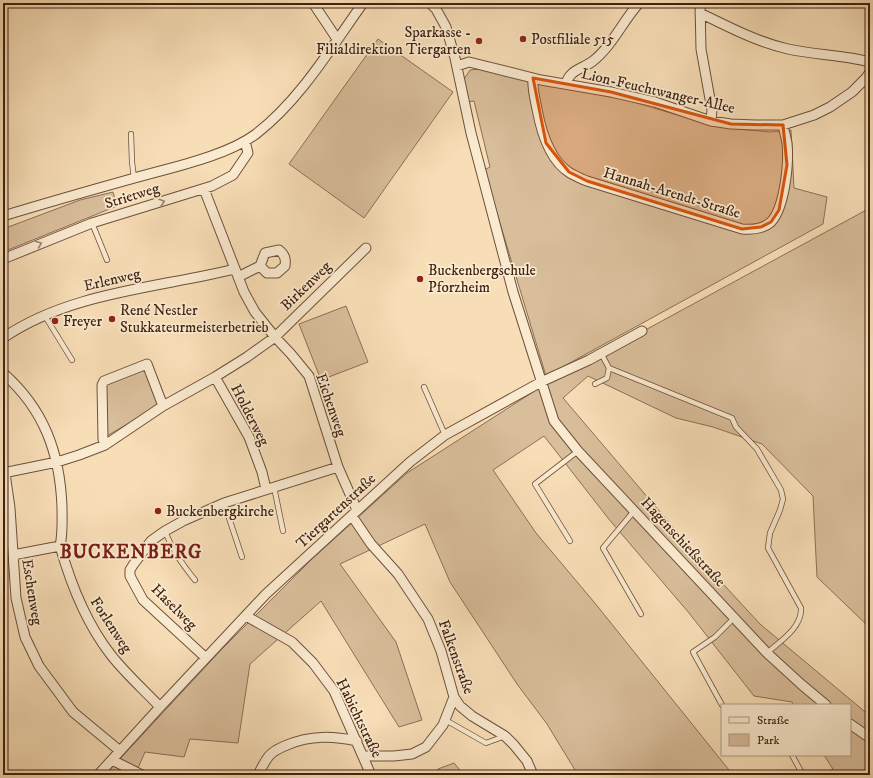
<svg xmlns="http://www.w3.org/2000/svg" width="873" height="778" viewBox="0 0 873 778" font-family="'IM FELL DW Pica',serif">
<rect width="100%" height="100%" fill="#f8deb7"/>
<filter id="stains"><feTurbulence type="fractalNoise" baseFrequency=".005" numOctaves="4"/><feColorMatrix values="0 0 0 0 .2 0 0 0 0 .09 0 0 0 0 .02 0 0 0 .5 -.17"/></filter>
<radialGradient id="worn" r=".72"><stop offset=".6" stop-color="#630" stop-opacity="0"/><stop offset="1" stop-color="#630" stop-opacity=".3"/></radialGradient>
<path fill="#d9be9b" stroke="#8c7056" d="M378 39 453 92 364 218 289 164Z
M481 69 633 102 705 123 739 129 770 132 791 130 794 188 827 197 823 224 546 376 484 170 490 167 474 101 468 102 464 79 470 70Z
M113 192 117 206 3 252V229L80 200Z
M870 208V628L817 577 813 496 762 444 713 427 676 418 588 376 563 398 701 560 760 624 870 716V775H822L833 769 824 755H850V705H793L792 702 754 696 689 613 608 518 544 436 493 470 536 533 594 602 733 775H578L547 724 517 684 450 582 425 524 340 564 396 642 422 720 399 727 321 601 250 664 238 743 190 739 184 757 145 752 135 775H105L222 649 312 559 407 473 544 385Z
M346 306 368 362 321 380 299 324Z
M147 364 160 405 105 437 104 381Z
M454 763 464 775H433L438 769Z"/>
<g fill="none" stroke-linecap="round" stroke-linejoin="round">
<defs>
<path id="lane" d="M131 134 132 162 134 178
M92 223 107 260
M45 316 72 360
M601 353 609 368 732 418 736 427 757 449 781 490 783 499 780 510 770 533 768 548 801 608C802 628 780 641 767 653
M595 384 607 378 609 368
M424 387 445 435
M274 487 283 531
M224 503 242 557
M635 510 603 548 641 614
M165 531C172 550 182 564 195 580
M570 541 535 484 578 451
M722 705 693 652 715 637 734 618
M444 724 449 722 486 743 505 736
M792 755 803 775"/>
<path id="street" d="M313 3 337 39
M430 3 436 9 446 27 455 58 471 133 513 292 554 421 578 451 767 653 802 685 826 705
M700 3 701 49 712 110 711 121
M700 13C729 27 757 42 788 49 815 55 844 55 870 62
M457 66 469 62 541 80 611 92 655 102 711 121 731 124 755 125H783L814 115 830 107 852 92 866 78 870 72
M533 78C532 88 535 99 537 109 541 131 549 160 570 173 576 176 581 179 587 181L742 229C752 230 763 229 771 222 785 207 789 163 787 143 786 137 784 131 783 125
M566 84C569 70 582 69 593 61 612 46 623 21 639 3
M204 189 244 292 255 312 275 337 291 354 309 376 338 467 357 510
M3 216C46 203 88 191 131 179 169 168 225 157 256 134 300 100 331 48 363 3
M3 259 92 223 212 186 233 175 248 153 245 141
M238 277 260 266 265 253 279 250C285 255 286 259 285 266L277 273H267L260 266
M3 338C70 292 158 288 235 269
M3 373C44 409 60 453 62 507 62 520 63 533 60 546L13 555
M215 377 249 437 262 472 266 489
M105 445 103 439 102 385 104 381 147 364 163 406
M3 473 57 462 79 455 105 445 163 406 215 377 247 357 275 337 366 248
M5 473 10 508 16 598 25 637 39 666 73 712 120 751
M352 516 371 544 398 574 428 619 441 651 454 697 460 706 472 716 505 736 514 745 527 761 533 775
M60 546C71 585 86 623 111 655 125 673 144 690 160 707
M246 616 292 642 313 663 334 691 371 775
M206 658 143 600 130 576V570L133 565 151 541 165 531 183 521 224 503 338 467
M850 724 870 738
M364 756H394L412 754 426 747 443 725 454 697
M112 760 142 775
M98 775 160 707 266 594 410 462 445 435 541 382 589 360 642 331
M258 775C261 769 264 762 269 756 274 750 280 748 287 745 311 735 333 736 357 741"/>
</defs>
<use href="#lane" stroke="#6e513a" stroke-width="6"/>
<use href="#street" stroke="#6e513a" stroke-width="11"/>
<use href="#lane" stroke="#faead0" stroke-width="4.5"/>
<use href="#street" stroke="#faead0" stroke-width="9"/>
</g>
<defs><path id="oneway-chevron" d="M-2-3.5L2.5 0L-2 3.5" fill="none" stroke-width="1.6" stroke-linecap="round" stroke-linejoin="round"/></defs>
<g stroke="#9d8670">
<use href="#oneway-chevron" transform="translate(162 202) rotate(-17)"/>
<use href="#oneway-chevron" transform="translate(39 244) rotate(-22)"/>
</g>
<path fill="#d7540c" fill-opacity="0.2" stroke="#d7540c" stroke-width="3" stroke-linejoin="round" d="M533 78 611 92 731 124 783 125 787 165 779 210 771 222 761 227 742 229 587 181 569 172 546 143Z"/>
<g fill="#8f2418" stroke="#faead0" stroke-width="1.5">
<circle cx="523" cy="39" r="4"/>
<circle cx="479" cy="41" r="4"/>
<circle cx="420" cy="279" r="4"/>
<circle cx="112" cy="319" r="4"/>
<circle cx="55" cy="321" r="4"/>
<circle cx="158" cy="511" r="4"/>
</g>
<g text-anchor="middle" dominant-baseline="central" stroke-width="3.5" stroke-linejoin="round" paint-order="stroke">
<g font-size="15" fill="#402210" stroke="#faead0" text-anchor="start">
<text x="471" y="32" text-anchor="end">Sparkasse -<tspan x="471" dy="17">Filialdirektion Tiergarten</tspan></text>
<text x="531" y="39">Postfiliale 515</text>
<text x="428" y="270">Buckenbergschule<tspan x="428" dy="17">Pforzheim</tspan></text>
<text x="120" y="310">René Nestler<tspan x="120" dy="17">Stukkateurmeisterbetrieb</tspan></text>
<text x="63" y="321">Freyer</text>
<text x="166" y="511">Buckenbergkirche</text>
</g>
<g font-size="15" fill="#402210" stroke="#faead0">
<text transform="translate(658 91) rotate(13)">Lion-Feuchtwanger-Allee</text>
<text transform="translate(672 193) rotate(17)">Hannah-Arendt-Straße</text>
<text transform="translate(132 196) rotate(-17)">Strietweg</text>
<text transform="translate(112 280) rotate(-13)">Erlenweg</text>
<text transform="translate(306 286) rotate(-44)">Birkenweg</text>
<text transform="translate(331 405) rotate(71)">Eichenweg</text>
<text transform="translate(250 415) rotate(63)">Holderweg</text>
<text transform="translate(336 511) rotate(-43)">Tiergartenstraße</text>
<text transform="translate(683 542) rotate(47)">Hagenschießstraße</text>
<text transform="translate(32 592) rotate(81)">Eschenweg</text>
<text transform="translate(174 607) rotate(45)">Haselweg</text>
<text transform="translate(111 625) rotate(57)">Forlenweg</text>
<text transform="translate(456 657) rotate(70)">Falkenstraße</text>
<text transform="translate(359 718) rotate(64)">Habichtstraße</text>
</g>
<g font-size="19" font-weight="bold" letter-spacing="1" fill="#7a1f14" stroke="#faead0">
<text x="131" y="552">BUCKENBERG</text>
</g>
</g>
<rect width="873" height="778" fill="none" stroke="#f8deb7" stroke-width="16"/>
<rect x="4" y="4" width="865" height="770" fill="none" stroke="#402210" stroke-width="2"/>
<rect x="8" y="8" width="857" height="762" fill="none" stroke="#402210"/>
<rect x="721" y="704" width="130" height="52" fill="#faead0" stroke="#b09a83"/>
<rect x="729" y="717" width="20" height="6" fill="#faead0" stroke="#b09a83"/>
<text x="757" y="724" font-size="12" fill="#402210">Straße</text>
<rect x="729" y="734" width="20" height="12" fill="#d9be9b" stroke="#b09a83"/>
<text x="757" y="744" font-size="12" fill="#402210">Park</text>
<rect width="100%" height="100%" filter="url(#stains)"/>
<rect width="100%" height="100%" fill="url(#worn)"/>
</svg>
